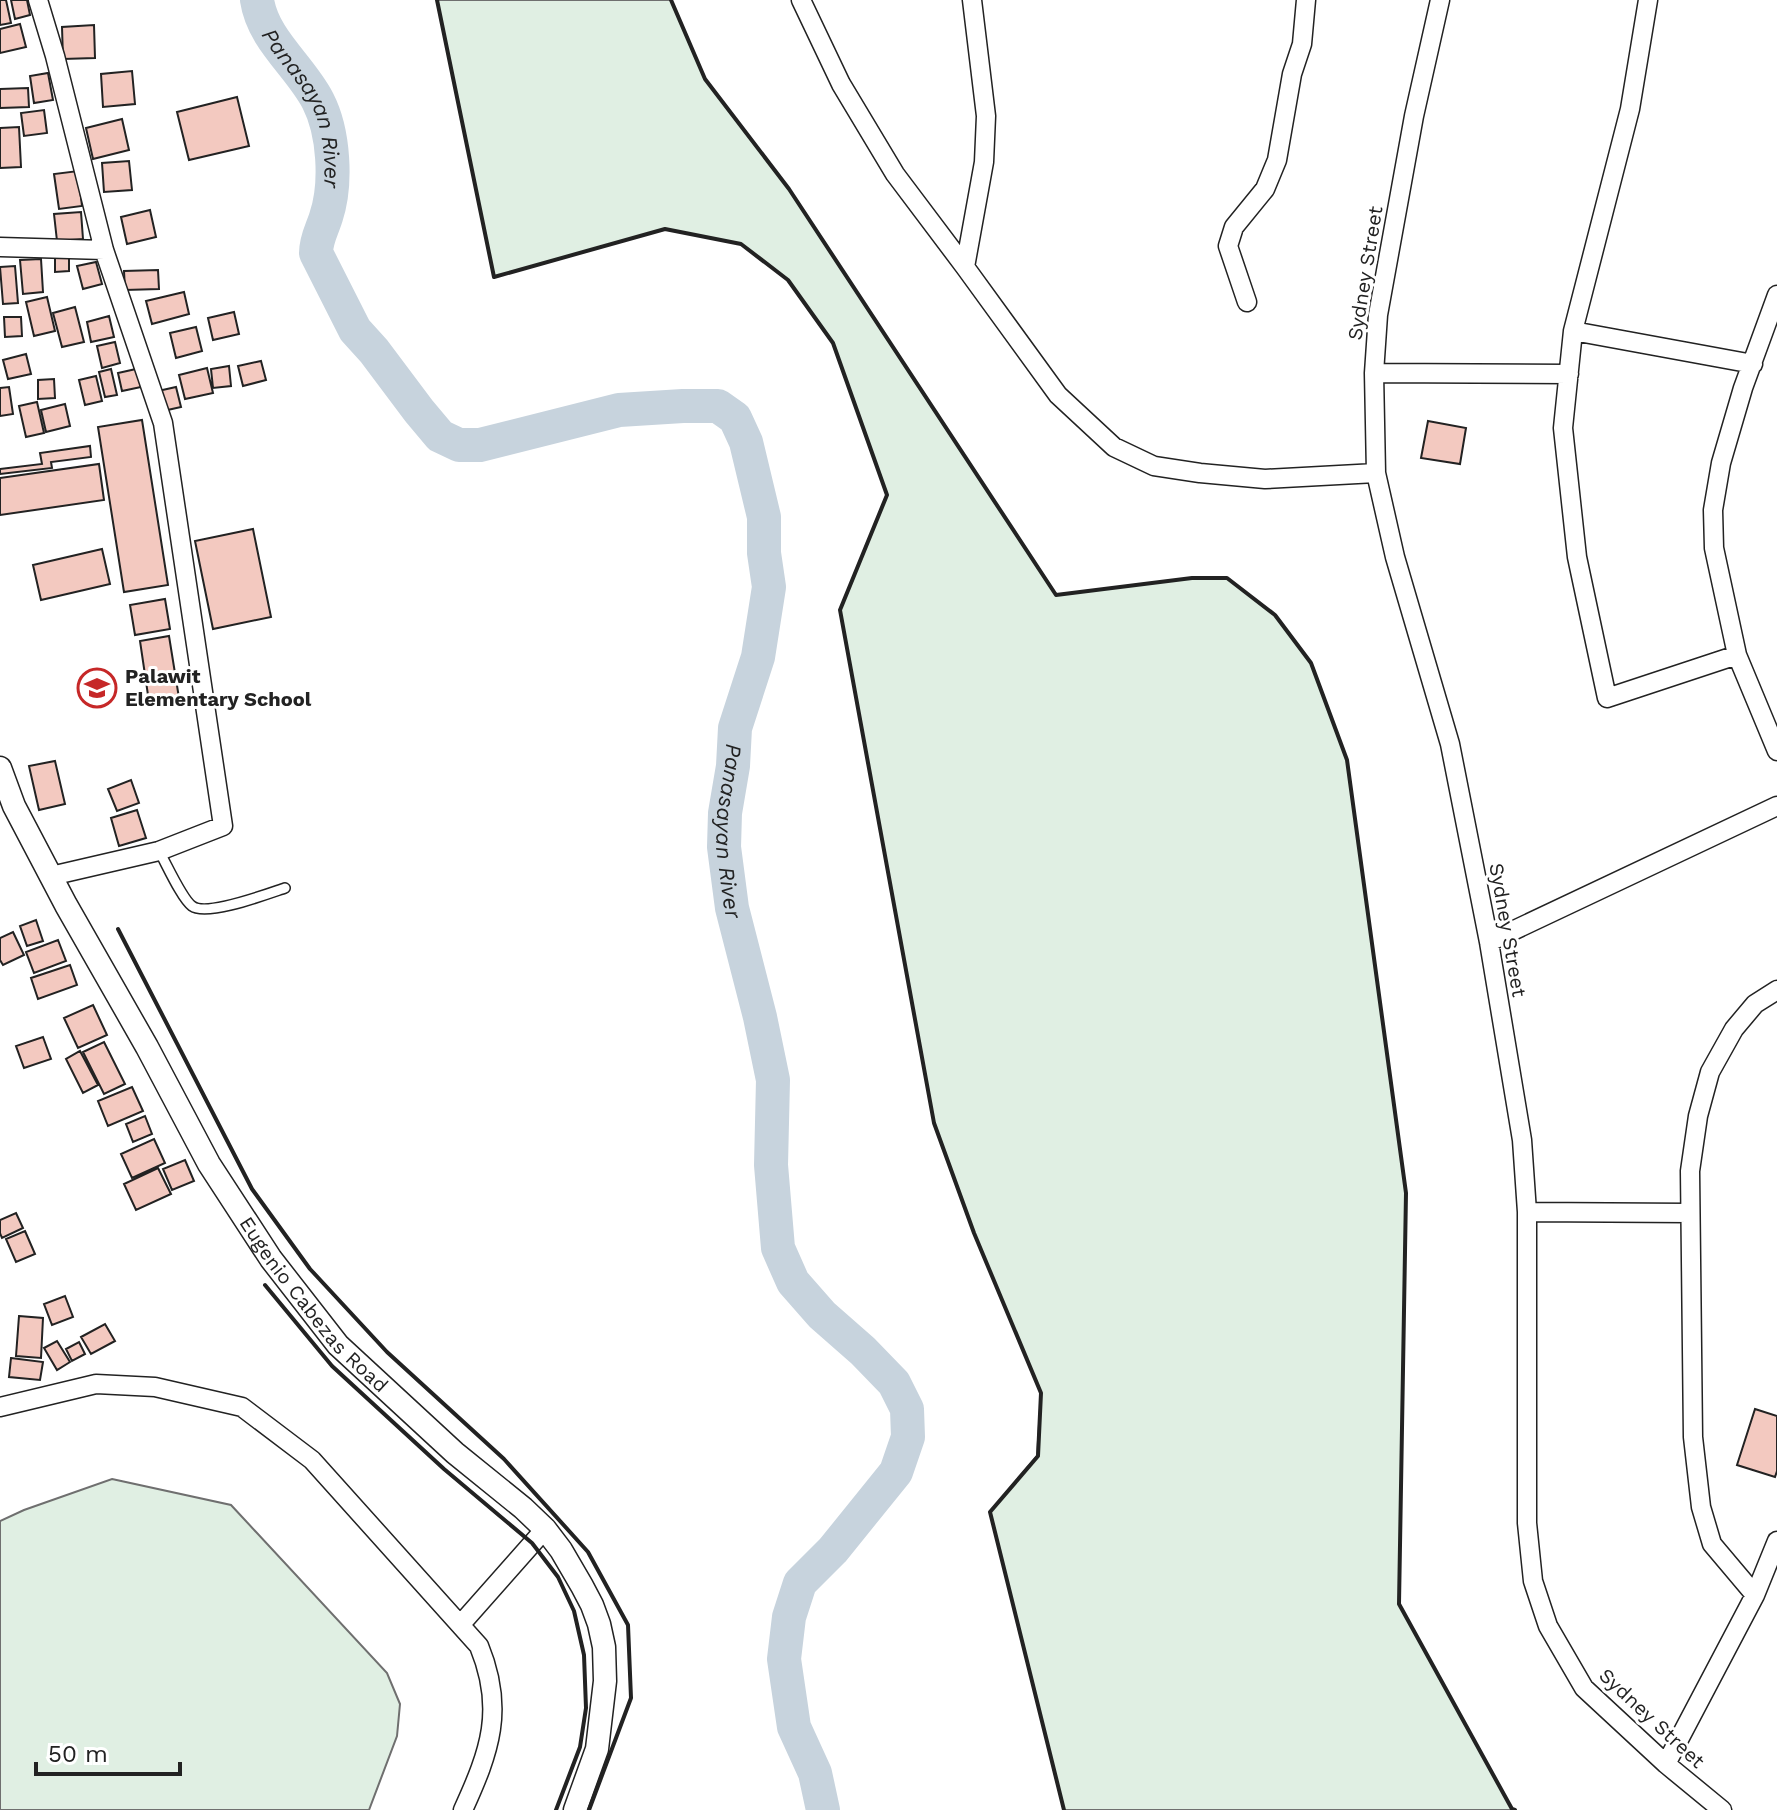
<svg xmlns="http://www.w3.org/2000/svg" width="1777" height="1810" viewBox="0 0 1777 1810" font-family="'Work Sans',sans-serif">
<rect width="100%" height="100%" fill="#fff"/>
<path fill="#e0efe3" stroke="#6f6f6f" stroke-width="2" d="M437 0H671L705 79 789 189 1056 595 1192 578H1227L1275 615 1311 663 1347 760 1406 1193 1399 1604 1512 1809 1515 1810H1064L990 1512 1037 1456 1041 1393 974 1233 934 1123 840 610 887 495 833 343 788 280 741 244 665 229 494 277Z
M112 1479 231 1505 387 1673 400 1704 397 1736 369 1810H0V1521L24 1510Z"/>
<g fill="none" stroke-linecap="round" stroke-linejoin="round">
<path stroke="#c7d3dd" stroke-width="34" id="s1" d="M257 0C263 40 300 66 318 101 334 132 337 184 326 217 322 230 316 239 316 253L355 330 374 351 419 411 440 436 459 445H480L619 410 683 406H718L735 418 746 442 764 517V553L769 587 758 657 735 728 733 766 725 813 724 847 732 908 760 1017 773 1080 771 1165 778 1248 793 1282 822 1315 863 1351 894 1383 907 1409 908 1437 896 1472 833 1550 800 1583 789 1617 784 1659 794 1727 815 1773 823 1810"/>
</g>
<path fill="#f3c9c0" stroke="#222" stroke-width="2" d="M0 0H6L11 23 0 25Z
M11 0H27L30 15 15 19Z
M20 24 26 47 0 53V29Z
M94 25 95 58 63 59 62 27Z
M132 71 135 104 103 107 101 74Z
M48 73 53 100 34 103 30 76Z
M28 88 29 107 0 108V89Z
M237 97 249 146 189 160 177 112Z
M44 110 47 133 24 136 21 113Z
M122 119 129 150 93 159 86 128Z
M19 127 21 167 0 168V128Z
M129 161 132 190 104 192 102 163Z
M78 171 82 206 59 209 54 174Z
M150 210 156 237 127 244 121 217Z
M81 212 83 239 57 241 54 214Z
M69 255V271L55 272V256Z
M41 259 43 292 23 294 20 260Z
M96 262 102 284 83 289 77 266Z
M15 266 18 303 3 304 0 267Z
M158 270 159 289 125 290 124 271Z
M184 292 189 314 152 324 146 301Z
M47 297 55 331 34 336 26 302Z
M75 307 84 342 62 347 53 313Z
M234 312 239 334 213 340 208 318Z
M109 316 114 337 91 342 87 322Z
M4 317H21L22 336 5 337Z
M196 327 202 351 176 358 170 333Z
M115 342 120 363 102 368 97 346Z
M26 354 31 374 8 379 3 360Z
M261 361 266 380 243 386 238 366Z
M229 366 231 386 213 388 211 369Z
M207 368 213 393 185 399 179 375Z
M111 369 117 395 105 397 99 372Z
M136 369 141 387 122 391 118 373Z
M96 376 102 401 85 405 79 380Z
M54 379 55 398 38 399V380Z
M9 387 13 414 0 416V388Z
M176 387 181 407 163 411 158 391Z
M37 402 44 433 26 437 19 406Z
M65 404 70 426 46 432 41 410Z
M142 420 168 585 124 592 98 427Z
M1428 421 1466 428 1460 464 1421 458Z
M90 446 91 457 51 462 52 468 0 474V469L42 464 40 453Z
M99 464 104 500 0 515V478Z
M253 529 271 617 213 629 195 541Z
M102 549 110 584 41 600 33 565Z
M165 599 170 629 135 635 130 605Z
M169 636 179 698 149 702 140 641Z
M55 761 65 804 39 810 29 766Z
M131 780 139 803 117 811 108 789Z
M137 810 146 838 119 846 111 818Z
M36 920 43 941 27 946 20 926Z
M13 932 24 955 3 965 0 960V938Z
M58 940 66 961 34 973 26 952Z
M70 965 77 985 38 999 31 978Z
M93 1005 107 1035 78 1048 64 1018Z
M43 1037 51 1059 24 1068 16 1046Z
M104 1042 125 1084 104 1094 83 1052Z
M80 1051 98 1085 83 1093 66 1059Z
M132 1087 143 1111 108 1126 98 1101Z
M145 1116 152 1134 133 1142 126 1124Z
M154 1139 165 1163 132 1178 121 1154Z
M185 1160 194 1181 172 1190 163 1169Z
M158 1168 171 1194 136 1210 124 1184Z
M16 1213 23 1228 2 1238 0 1233V1220Z
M25 1231 35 1254 16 1262 6 1239Z
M65 1296 73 1317 52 1325 44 1304Z
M19 1316 43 1318 41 1358 16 1356Z
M105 1324 115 1341 91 1354 81 1337Z
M57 1341 70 1362 57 1370 44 1348Z
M79 1342 85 1354 72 1361 66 1349Z
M11 1358 43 1362 40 1380 9 1377Z
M1755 1409 1777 1416V1471L1775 1477 1737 1465Z"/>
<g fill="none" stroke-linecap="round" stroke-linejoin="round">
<defs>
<path id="service" d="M159 851C166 863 182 899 192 906 206 917 267 894 285 888"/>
<path id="minor" d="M38 0 55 56 104 250 163 423 223 826 159 851 51 876
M801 0 841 84 895 174 965 267 1058 395 1114 447 1154 466 1200 473 1265 479 1376 473
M1440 0 1414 116 1378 315 1374 373 1376 473 1395 557 1450 744 1489 942 1522 1140 1527 1212V1523L1533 1581 1548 1626 1584 1688 1666 1764 1722 1810
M1648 0 1630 109 1573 331 1563 428 1577 557 1607 698 1737 655
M0 247 104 250
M965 267 984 162 986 116 972 0
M1777 295 1743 388 1721 463 1713 510 1714 548 1737 655 1777 751
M1247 302 1228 246 1234 227 1265 189 1277 160 1292 74 1302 44 1306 0
M1573 331 1753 364
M1374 373 1569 374
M1489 942 1777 806
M1527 1212 1690 1213
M0 1407 96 1384 155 1387 242 1407 312 1460 479 1646C505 1709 490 1751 463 1810
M1755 1595 1712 1544 1701 1507 1693 1437 1690 1171 1698 1116 1710 1072 1734 1029 1755 1004 1777 990
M461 1624 545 1529
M1666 1764 1755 1595 1777 1541"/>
<g id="tertiary">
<path id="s2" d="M0 768 14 806 66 905 147 1047 209 1164 271 1259 338 1345 455 1453 523 1508 545 1529 561 1550 582 1586 592 1605 599 1624 604 1647 605 1681 597 1749 575 1810"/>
</g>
</defs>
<use href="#service" stroke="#222" stroke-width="12"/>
<use href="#minor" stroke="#222" stroke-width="21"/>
<use href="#tertiary" stroke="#222" stroke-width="25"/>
<use href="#service" stroke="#fff" stroke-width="9"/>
<use href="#minor" stroke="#fff" stroke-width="18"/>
<use href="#tertiary" stroke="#fff" stroke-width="22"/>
<path stroke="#222" stroke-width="4" d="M437 0 494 277 665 229 741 244 788 280 833 343 887 495 840 610 934 1123 974 1233 1041 1393 1038 1456 990 1512 1064 1810
M671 0 705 79 789 189 1056 595 1192 578H1227L1275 615 1311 663 1347 760 1406 1193 1399 1604 1512 1809 1515 1810
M118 929 252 1189 310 1269 387 1352 504 1459 588 1552 628 1625 631 1698 589 1810
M265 1285 332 1366 444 1469 532 1543 558 1577 574 1611 584 1655 586 1708 580 1747 556 1810"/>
</g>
<defs>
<symbol id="school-ring" viewBox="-11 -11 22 22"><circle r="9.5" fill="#fff" stroke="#c62828" stroke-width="1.5"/><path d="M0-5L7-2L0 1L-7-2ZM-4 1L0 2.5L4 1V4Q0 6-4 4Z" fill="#c62828"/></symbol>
</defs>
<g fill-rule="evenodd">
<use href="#school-ring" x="75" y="666" width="44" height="44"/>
</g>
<g text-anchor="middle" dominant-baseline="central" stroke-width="6" stroke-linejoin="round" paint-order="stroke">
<g font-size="20" fill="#222" stroke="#fff">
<text transform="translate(1365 273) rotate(-81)">Sydney Street</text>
<text transform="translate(1508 930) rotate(80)">Sydney Street</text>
<text stroke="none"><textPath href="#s2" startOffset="624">Eugenio Cabezas Road</textPath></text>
<text transform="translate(1652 1718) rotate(43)">Sydney Street</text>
</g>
<g font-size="20" font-weight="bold" fill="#222" stroke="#fff" text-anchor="start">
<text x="125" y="676">Palawit<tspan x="125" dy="23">Elementary School</tspan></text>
</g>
<g font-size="22" font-style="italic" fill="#222" stroke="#fff">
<text stroke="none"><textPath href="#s1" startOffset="120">Panasayan River</textPath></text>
<text stroke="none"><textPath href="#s1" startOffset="1226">Panasayan River</textPath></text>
</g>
</g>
<path d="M36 1762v12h144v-12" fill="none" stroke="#222222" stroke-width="4"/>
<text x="48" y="1762" font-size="24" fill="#222222" stroke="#ffffff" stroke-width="6" paint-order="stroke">50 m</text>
</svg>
